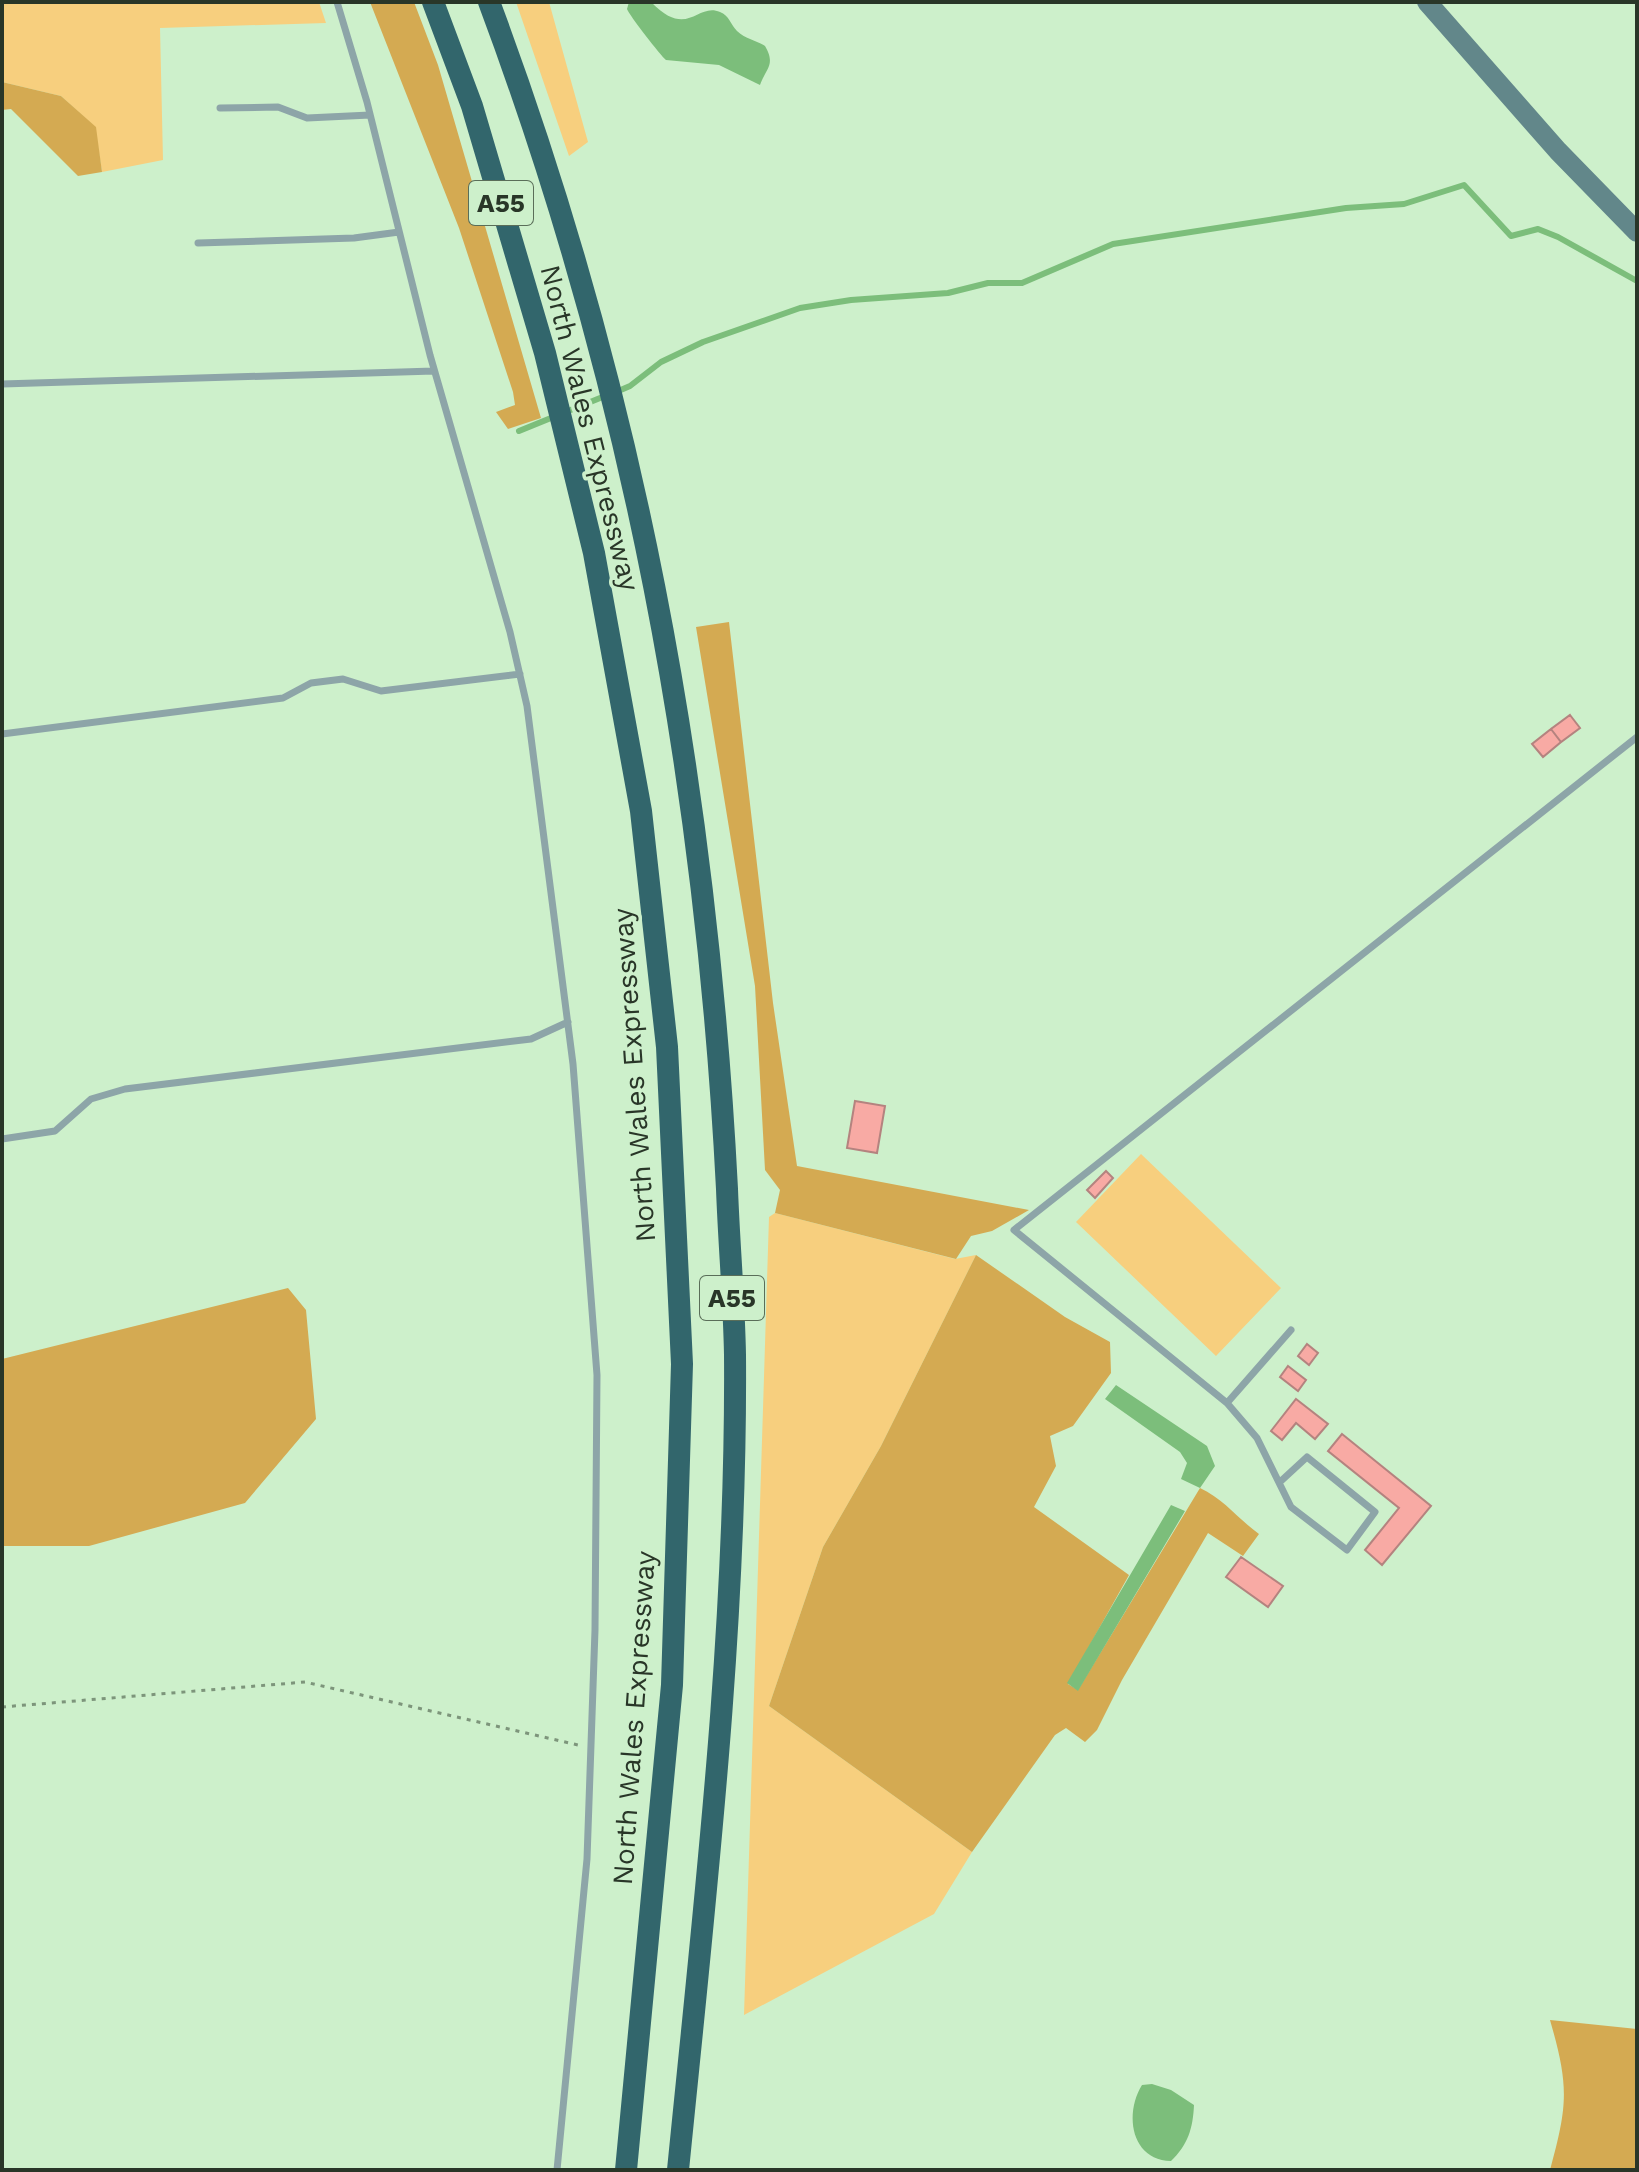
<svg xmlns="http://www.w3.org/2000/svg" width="1639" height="2172" viewBox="0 0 1639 2172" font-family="'Work Sans',sans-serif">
<rect width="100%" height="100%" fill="#cdf0cb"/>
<path fill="#f7cf7e" d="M2 2H319L326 23 160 28 163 160 102 172 95 127 61 96 2 82Z
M516 2H549L588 142 569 156Z
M1141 1154 1281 1288 1216 1356 1076 1222Z
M775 1213 955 1259 976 1255 881 1446 823 1547 769 1706 972 1852 934 1914 744 2015 769 1217Z"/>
<path fill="#d4aa52" d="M370 2H414L438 65 541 418 508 429 496 412 515 405 513 392 459 228Z
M2 82 61 96 96 127 102 172 78 176 11 109 2 110Z
M729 622 773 1003 797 1166 1029 1210 992 1231 971 1236 956 1259 775 1213 780 1190 765 1170 755 986 696 627Z
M976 1255 1065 1317 1110 1342 1111 1373 1073 1426 1050 1436 1056 1466 1034 1507 1129 1575 1068 1684 1078 1690 1200 1488C1224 1499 1238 1519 1259 1534L1243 1556 1208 1533 1122 1680 1097 1730 1085 1742 1066 1728 1055 1735 972 1852 769 1706 823 1547 881 1446Z
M288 1288 306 1310 316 1419 245 1503 89 1546H2V1359Z
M1550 2020 1637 2029V2170H1550C1568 2104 1569 2086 1550 2020Z"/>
<path fill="#7cbe7b" d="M629 2H651C688 40 697 2 720 12 729 15 731 25 737 31 745 39 756 40 765 46 776 65 766 68 760 85L719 65 666 60C661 56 629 15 627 9Z
M1116 1385 1207 1446 1215 1466 1200 1488 1181 1479 1187 1463 1180 1452 1105 1399Z
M1171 1505 1185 1511 1078 1691 1067 1683Z
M1152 2084 1171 2090 1194 2105C1193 2128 1188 2145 1171 2161 1131 2160 1124 2114 1142 2085Z"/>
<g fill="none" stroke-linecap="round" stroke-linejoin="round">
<path stroke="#7cbe7b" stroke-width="6" d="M616 392 630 386 661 362 703 342 800 308 851 300 948 293 988 283H1022L1113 244 1346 208 1404 204 1464 185 1511 236 1538 229 1558 237 1637 281
M519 431 605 396"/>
</g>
<path fill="#f8aaa4" stroke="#b4837f" stroke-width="2" d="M1570 715 1580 728 1561 742 1551 729Z
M1551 729 1561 742 1543 757 1532 744Z
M855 1101 885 1106 877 1153 847 1148Z
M1106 1171 1113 1178 1095 1198 1087 1190Z
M1307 1344 1318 1353 1309 1365 1298 1356Z
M1288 1366 1306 1380 1298 1391 1280 1377Z
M1296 1399 1328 1424 1315 1439 1296 1423 1282 1440 1271 1431Z
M1342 1434 1431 1506 1382 1565 1365 1550 1399 1508 1328 1451Z
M1241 1557 1283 1586 1268 1607 1226 1577Z"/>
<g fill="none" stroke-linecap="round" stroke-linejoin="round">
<path stroke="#7d957b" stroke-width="3" stroke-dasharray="4 6" stroke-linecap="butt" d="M2 1707 305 1682 578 1745"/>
<path stroke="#8da5a8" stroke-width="7" d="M337 2 367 102 430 355 510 632 527 706 573 1064 597 1375 595 1630 587 1859 557 2170
M220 108 278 107 307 118 370 115
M198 243 354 238 399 232
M2 384 434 371
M2 734 283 698 311 683 343 679 381 691 520 674
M2 1139 55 1131 91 1099 125 1089 531 1039 568 1022
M1227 1403 1291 1330
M1281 1481 1307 1457 1375 1512 1347 1550 1291 1507 1257 1438 1227 1403 1014 1230 1637 737"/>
<path stroke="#62878a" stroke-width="20" d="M1427 2 1558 151 1637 232"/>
<path stroke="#32666c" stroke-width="22" d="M433 2 472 106 545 353 594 553 641 811 667 1047 682 1364 672 1685 626 2170
M489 2C633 387 706 779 727 1189 729 1244 734 1299 735 1355 737 1627 705 1899 678 2170"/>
</g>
<g text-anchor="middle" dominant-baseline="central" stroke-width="7" stroke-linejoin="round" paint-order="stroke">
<g fill="#cdf0cb" stroke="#5a6e59" stroke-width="2">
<rect x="469" y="181" width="64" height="44" rx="6"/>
<rect x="700" y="1276" width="64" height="44" rx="6"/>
</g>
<g font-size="26" font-weight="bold" fill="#293628">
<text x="501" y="203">A55</text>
<text x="732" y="1298">A55</text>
</g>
<g font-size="28" fill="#293628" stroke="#cdf0cb">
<text transform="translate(590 428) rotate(76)">North Wales Expressway</text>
<text transform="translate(634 1075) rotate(-94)">North Wales Expressway</text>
<text transform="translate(634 1718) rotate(-86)">North Wales Expressway</text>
</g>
</g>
<rect width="1639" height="2172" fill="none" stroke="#293628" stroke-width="8"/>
</svg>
